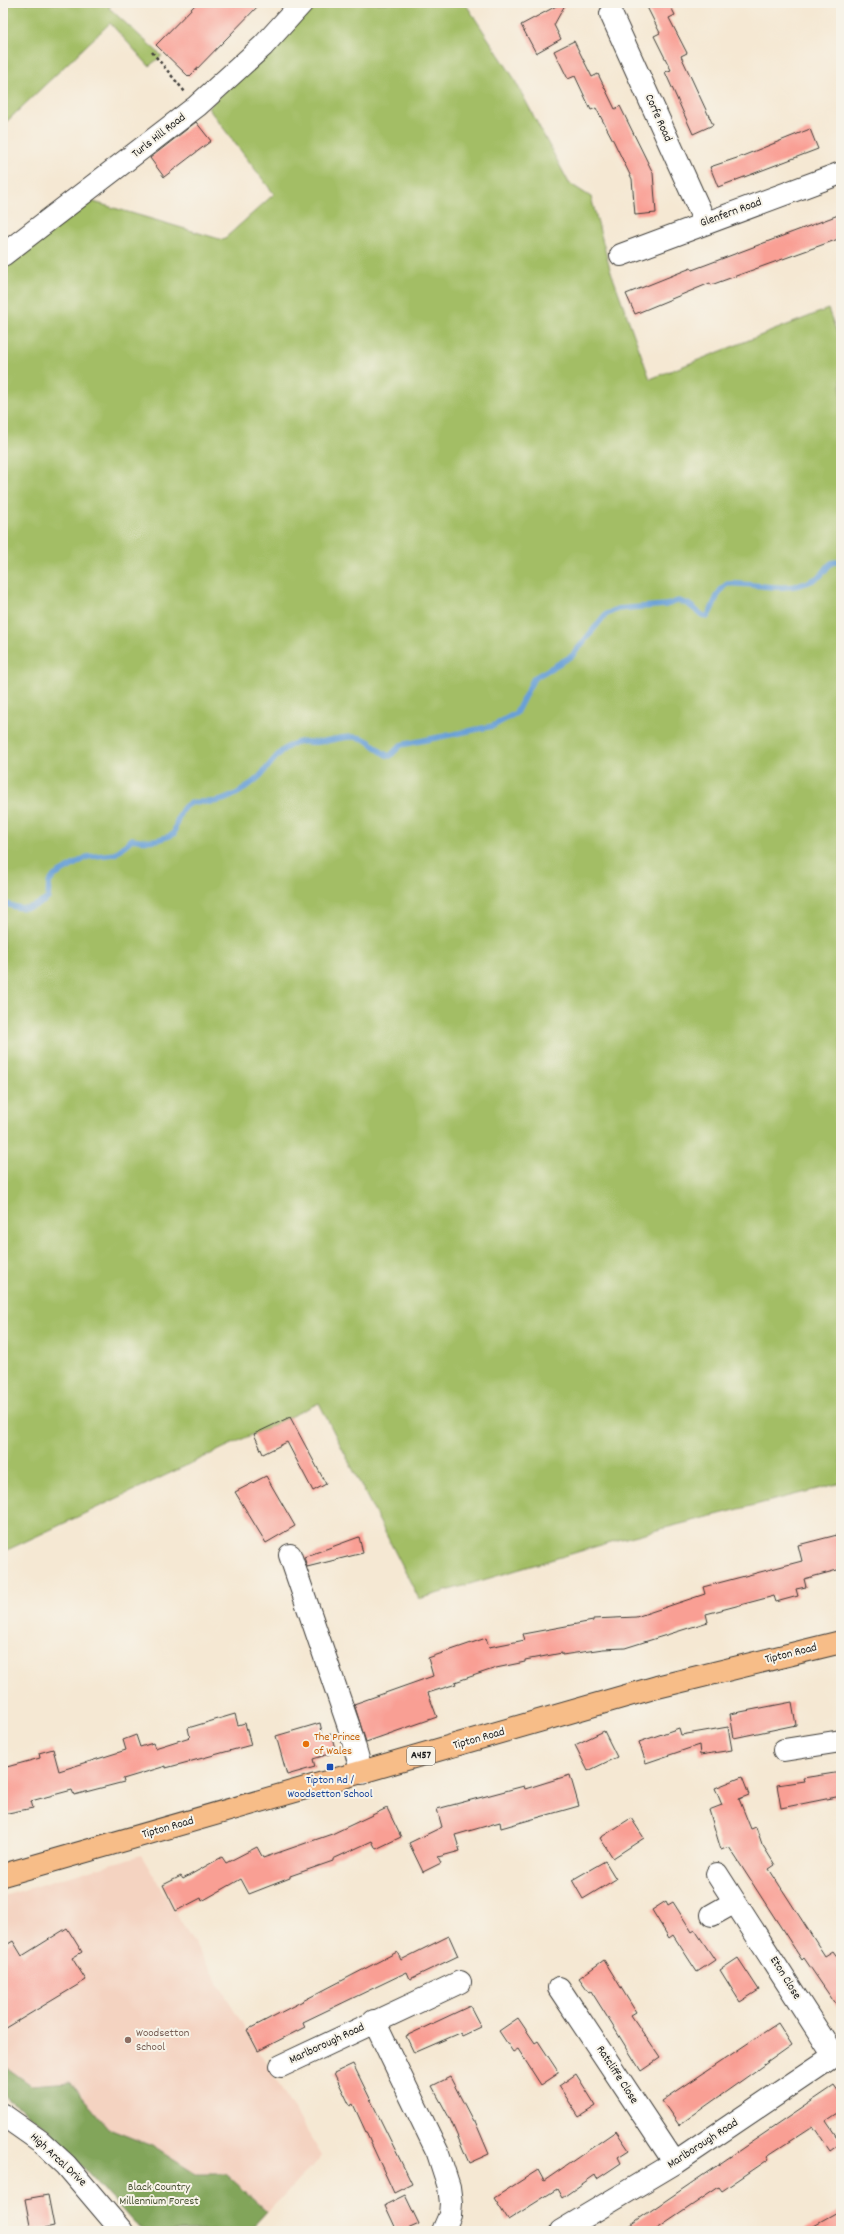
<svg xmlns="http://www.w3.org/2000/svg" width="844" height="2234" viewBox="0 0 844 2234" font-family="Dekko,sans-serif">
<rect width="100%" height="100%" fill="#f7f3e8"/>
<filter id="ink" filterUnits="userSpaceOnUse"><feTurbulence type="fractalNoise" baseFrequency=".025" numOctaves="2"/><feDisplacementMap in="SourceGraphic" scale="8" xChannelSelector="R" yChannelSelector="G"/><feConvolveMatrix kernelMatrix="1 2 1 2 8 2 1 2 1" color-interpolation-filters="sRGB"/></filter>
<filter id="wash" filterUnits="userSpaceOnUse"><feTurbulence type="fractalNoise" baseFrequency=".012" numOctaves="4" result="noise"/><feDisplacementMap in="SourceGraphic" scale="16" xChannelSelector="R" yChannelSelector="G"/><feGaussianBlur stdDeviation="0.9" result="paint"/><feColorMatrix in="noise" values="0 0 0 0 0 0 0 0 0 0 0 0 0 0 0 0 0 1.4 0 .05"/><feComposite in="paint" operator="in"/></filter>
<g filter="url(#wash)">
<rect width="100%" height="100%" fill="#f5e8d3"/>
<path fill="#f4d3c1" d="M141 1855 322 2156 249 2231H148L135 2224 50 2131 3 2095V1896Z"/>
<path fill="#a3be65" stroke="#606d40" d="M3 3H112L109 8 162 56 149 66 110 23 3 125Z
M308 3H465L512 75 569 183 591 197 610 269 650 379 828 309 841 343V1483L618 1540 419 1599 319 1403 3 1552V263L87 200 223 240 274 194 208 108Z"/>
<path fill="#82a55a" stroke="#4f603b" d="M3 2065 31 2085 70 2082 109 2129 152 2146 196 2174H226L267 2211 249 2231H148L135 2224 50 2131 3 2095Z"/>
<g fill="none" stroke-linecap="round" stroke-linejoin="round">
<path stroke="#69a0d7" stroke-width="5.5" d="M3 902C19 911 33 910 48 898L49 883 54 876 87 857 115 854 132 839C149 842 159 841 174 834 184 783 200 813 232 796 241 792 251 784 259 777 271 765 281 745 300 742 305 741 312 743 318 742 333 741 353 732 368 741 377 746 380 754 390 756L401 745 493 726 516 713 534 678 572 656 605 615 617 609 666 605 678 601 688 604 702 615 707 617C715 606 716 591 727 584 754 582 779 593 806 583 811 581 819 578 822 574 829 567 829 560 841 562"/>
</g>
<g id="blocks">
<path fill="#f99f94" d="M197 3H261L189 77 156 45Z
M562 3H566L554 25 561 39 536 53 521 25Z
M645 3H669L675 15 669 18 687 53 681 56 713 125 693 134 665 72 671 70 654 36 660 33Z
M574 41 592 77 598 74 615 109 620 106 653 173 656 213 635 215 632 179 614 142 596 108 591 110 575 76 568 79 554 51Z
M196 122 211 141 164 177 150 158Z
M810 129 818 149 718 187 710 167 740 157Z
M841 214V238L711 285 710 283 635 314 626 294 691 268 692 270Z
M290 1417 326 1484 313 1491 287 1442 263 1454 254 1434Z
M266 1476 295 1526 266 1543 235 1492Z
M841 1534V1569L804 1579 806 1587 796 1589 798 1596 776 1602 774 1596 706 1614 708 1622 625 1648 603 1649 562 1655V1653L525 1660V1662L496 1668 455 1682 456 1684 428 1693 437 1717 366 1742 354 1704 433 1676 428 1658 486 1638 489 1647 525 1640 523 1634 593 1621V1619L636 1617 705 1594 703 1587 802 1561 798 1545Z
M359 1537 363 1553 307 1567 304 1557Z
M792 1702 796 1725 734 1738 730 1714Z
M235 1714 238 1725 245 1723 251 1745 166 1768V1766L123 1779 124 1782 74 1795 72 1790 31 1801 33 1808 3 1814V1768L40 1758 39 1753 53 1749 59 1771 126 1750 123 1740 136 1735 140 1747 153 1743 155 1748 190 1737 188 1728Z
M320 1723 323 1736 331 1734 336 1752 313 1759 315 1767 287 1775 276 1736Z
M728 1727 732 1750 700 1755 699 1745 646 1763 639 1742 679 1728 681 1735Z
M604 1731 617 1757 588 1771 575 1745Z
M841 1772V1796L781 1808 777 1785 804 1781 803 1778Z
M570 1775 579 1806 501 1828 500 1822 455 1835 460 1851 438 1857 441 1863 423 1872 409 1843 442 1827 437 1809 524 1786 525 1789Z
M742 1777 749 1795 739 1799 751 1829 756 1827 762 1844 775 1865 769 1869 825 1956 833 1951 841 1962V2012L804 1958 802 1960 729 1847 721 1850 709 1810 722 1805 715 1788Z
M387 1808 401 1837 376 1849 372 1841 333 1859V1861L290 1876V1878L249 1894 241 1879 202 1901 201 1898 176 1911 163 1885 181 1876 183 1879 222 1857 226 1863 257 1847 263 1858 332 1834Z
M631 1818 644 1838 613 1858 600 1838Z
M605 1861 616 1879 583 1899 572 1880Z
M666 1901 668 1905 673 1902 692 1932 695 1930 715 1960 697 1972 673 1935 669 1938 652 1910Z
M67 1928 82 1952 72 1958 86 1980 3 2030V1947L13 1941 22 1956Z
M449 1936 458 1956 410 1979 407 1972 303 2022 305 2027 258 2051 247 2030 397 1952 401 1960Z
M738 1958 759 1990 740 2002 720 1970Z
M604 1960 636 2012 631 2015 660 2058 641 2071 591 1991 589 1992 579 1978Z
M470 2006 481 2027 462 2036 460 2033 414 2053 406 2036Z
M518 2018 535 2043 538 2041 559 2073 541 2085 518 2049 513 2052 499 2031Z
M778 2023 792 2045 679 2125 662 2101Z
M353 2064 412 2184 394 2193 353 2104 350 2106 334 2073Z
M576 2074 596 2106 579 2117 559 2086Z
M450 2077 473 2121H475L489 2154 469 2163 450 2119 432 2086Z
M834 2086 841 2096V2111L826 2121 841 2143 830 2151 813 2126 767 2156 769 2159 722 2191 719 2187 654 2231H621Z
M616 2131 629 2150 618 2157 621 2163 597 2179 595 2175 562 2198 557 2189 508 2220 494 2198 538 2170 544 2181Z
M48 2195 54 2226 31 2231 25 2199Z
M405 2195 419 2224 403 2231H397L385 2205Z
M841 2210V2231H803Z"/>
</g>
</g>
<g filter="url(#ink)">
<use href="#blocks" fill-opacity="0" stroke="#3d3b37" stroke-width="1"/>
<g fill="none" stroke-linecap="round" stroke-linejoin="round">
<defs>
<path id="minor" d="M611 14 705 222
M3 255 197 106 263 46 302 3
M621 255 841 173
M290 1555 349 1727 362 1773
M784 1750 841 1741
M717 1874 834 2056
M712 1915 735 1902
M559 1988 675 2163
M374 2021 438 2153 449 2187 451 2203 450 2215 443 2231
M281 2066 460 1982
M3 2115 40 2141 66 2165 122 2231
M561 2231 675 2163 841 2051"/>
<path id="major" d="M3 1875 657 1687 841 1642"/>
</defs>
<use href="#minor" stroke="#3d3b37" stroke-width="24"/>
<use href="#major" stroke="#3d3b37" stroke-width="24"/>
<path stroke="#3d3b37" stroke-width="2.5" stroke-dasharray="3 3" stroke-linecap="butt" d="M152 52 185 92"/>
<use href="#minor" stroke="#fff" stroke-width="22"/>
<use href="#major" stroke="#f7bd88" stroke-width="22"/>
</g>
</g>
<circle fill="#e8710a" stroke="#f7f3e8" stroke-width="1.5" cx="306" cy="1744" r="4"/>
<rect fill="#1a4fb4" stroke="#f7f3e8" stroke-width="1.5" x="326" y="1763" width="8" height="8" rx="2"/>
<circle fill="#8d6e63" stroke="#f7f3e8" stroke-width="1.5" cx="128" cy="2040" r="4"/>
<g text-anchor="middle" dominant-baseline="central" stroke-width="4" stroke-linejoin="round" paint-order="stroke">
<rect fill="#f7f3e8" stroke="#5e5c59" stroke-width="1" x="407" y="1747" width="28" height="18" rx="3"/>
<g font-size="11" font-weight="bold" fill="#1c1c1c">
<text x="421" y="1756">A457</text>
</g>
<g font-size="12" fill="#1c1c1c" stroke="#f7f3e8">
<text transform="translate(658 118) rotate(66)">Corfe Road</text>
<text transform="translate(159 136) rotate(-38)">Turls Hill Road</text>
<text transform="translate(731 213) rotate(-20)">Glenfern Road</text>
<text transform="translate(791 1654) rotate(-14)">Tipton Road</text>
<text transform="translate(479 1739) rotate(-16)">Tipton Road</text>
<text transform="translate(168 1828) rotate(-16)">Tipton Road</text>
<text transform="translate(785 1978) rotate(58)">Eton Close</text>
<text transform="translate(327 2044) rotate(-25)">Marlborough Road</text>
<text transform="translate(617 2075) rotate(57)">Ratcliffe Close</text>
<text transform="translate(703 2144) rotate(-33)">Marlborough Road</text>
<text transform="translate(58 2160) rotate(43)">High Arcal Drive</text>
</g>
<g font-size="12" fill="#c56008" stroke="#f7f3e8" text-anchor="start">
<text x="314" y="1737">The Prince<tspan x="314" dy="14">of Wales</tspan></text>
</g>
<g font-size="12" fill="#164399" stroke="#f7f3e8">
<text x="330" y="1780">Tipton Rd /<tspan x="330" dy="14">Woodsetton School</tspan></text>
</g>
<g font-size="12" fill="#785e54" stroke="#f7f3e8" text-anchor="start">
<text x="136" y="2033">Woodsetton<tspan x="136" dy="14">School</tspan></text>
</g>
<g font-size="12" fill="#4b5536" stroke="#f7f3e8">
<text x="159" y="2187">Black Country<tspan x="159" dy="14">Millennium Forest</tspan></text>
</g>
</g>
<rect width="844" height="2234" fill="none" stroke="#f7f3e8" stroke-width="16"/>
</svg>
